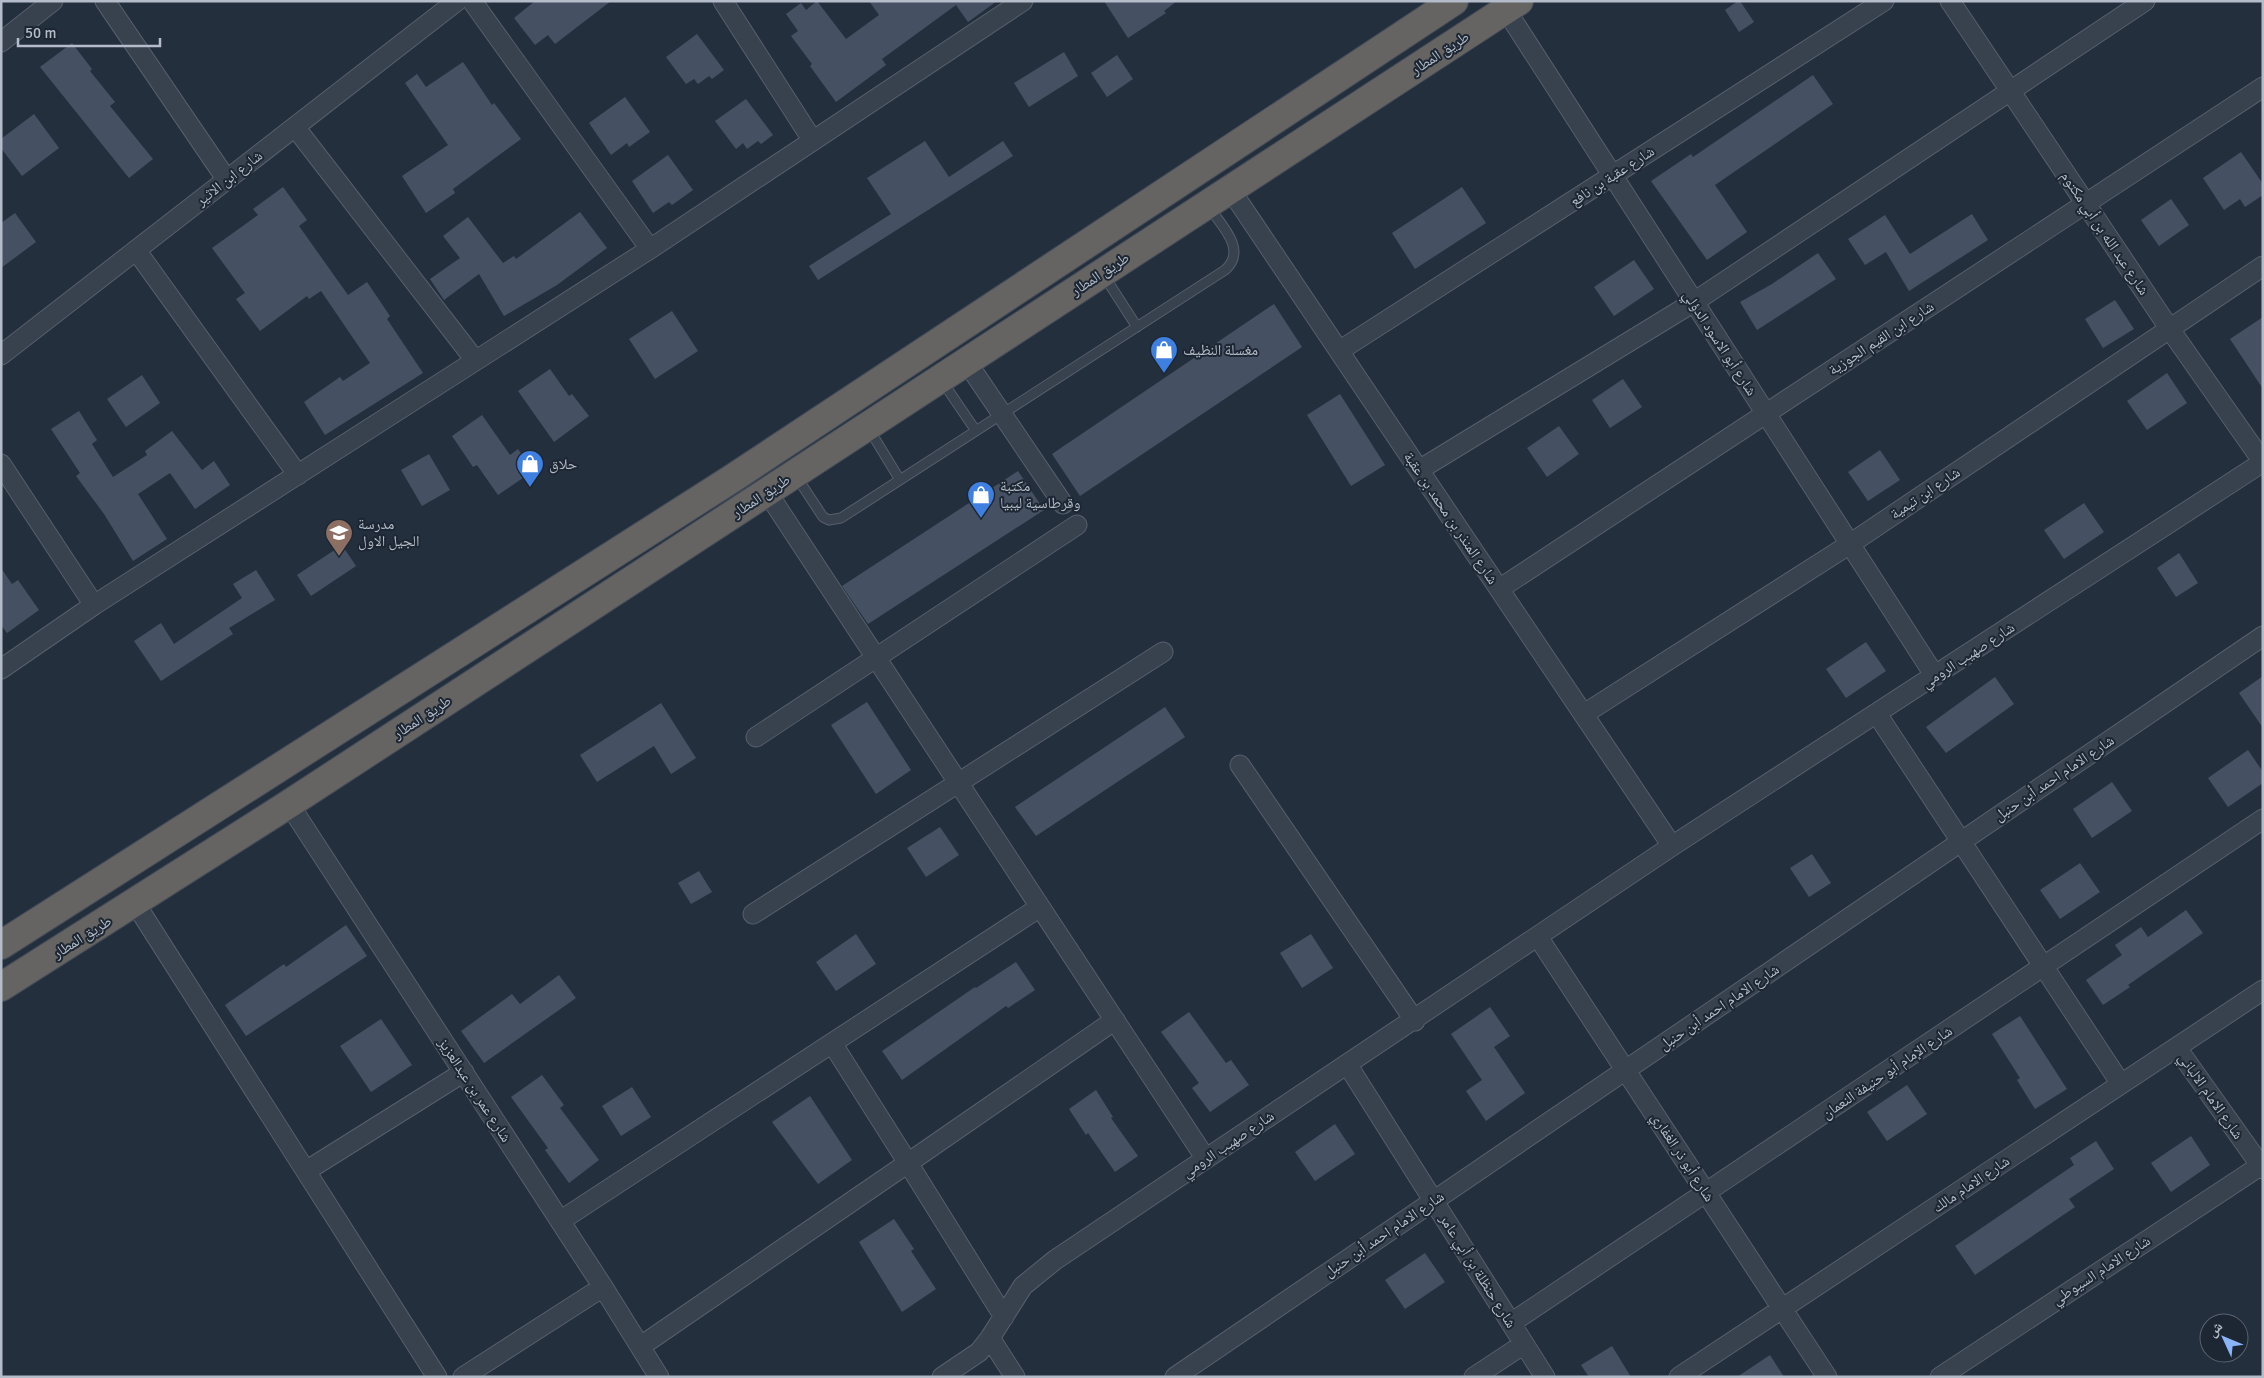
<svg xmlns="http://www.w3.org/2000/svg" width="2264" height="1378" viewBox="0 0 2264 1378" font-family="Signika,'Noto Naskh Arabic',sans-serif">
<rect width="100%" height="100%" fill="#242f3e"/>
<path fill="#455162" d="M535 1H611L555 44 548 35 535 45 514 18Z
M817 1 846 39 879 15 869 1H997L968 22 956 5 882 59 886 65 836 102 810 66 812 64 791 36 798 31 786 14 801 3 806 10Z
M1104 1H1177L1164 11 1166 13 1128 38Z
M1738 1H1740L1754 22 1739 32 1725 10Z
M697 34 724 70 712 79 709 76 698 84 694 79 686 84 666 57Z
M72 43 92 69 90 71 115 102 110 106 153 159 129 178 40 67Z
M1064 52 1078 76 1029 107 1014 83Z
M1117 55 1133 79 1107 97 1091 73Z
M463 62 492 105 494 103 521 139 453 189 455 193 426 213 402 176 448 145 405 83 417 74 426 87Z
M1813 75 1833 104 1715 185 1747 232 1707 260 1651 181 1691 154 1693 157Z
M625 97 650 132 629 147 627 143 611 155 589 123Z
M746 99 773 135 761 144 758 141 747 149 743 143 736 149 715 121Z
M34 114 59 148 22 176 1 148V139Z
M925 141 949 177 1003 141 1013 156 818 280 809 266 891 214 867 178Z
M2241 152 2263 184V195L2245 207 2240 199 2224 210 2203 178Z
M668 155 693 190 672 205 669 202 653 213 632 181Z
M283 187 307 220 299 226 348 295 367 282 390 316 387 319 423 373 325 435 304 402 340 377 343 381 370 363 321 291 309 299 307 296 260 331 236 299 245 293 212 248 258 215 253 209Z
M1462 187 1486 223 1415 269 1392 233Z
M2171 199 2189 225 2159 246 2141 220Z
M580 212 607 248 557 285 504 316 479 274 444 300 430 279 460 258 443 236 468 217 503 263 514 256 516 259Z
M15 213 36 242 1 268V223Z
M1972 214 1988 240 1909 291 1886 252 1865 265 1848 239 1885 215 1910 254Z
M1818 253 1836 279 1757 330 1740 302 1772 284Z
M1634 260 1654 289 1614 316 1594 287Z
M2115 300 2134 329 2103 348 2085 319Z
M1274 304 1302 347 1080 496 1052 454Z
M672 311 698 351 655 379 629 339Z
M2263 317V389L2230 339Z
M550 369 569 396 572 394 589 416 554 442 518 391Z
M2167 373 2187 403 2147 430 2127 401Z
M142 375 160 403 126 427 107 399Z
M1623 379 1642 407 1610 428 1592 400Z
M1340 394 1385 465 1351 486 1307 415Z
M79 411 97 440 92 444 113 477 147 455 145 451 172 431 202 470 214 461 230 485 195 509 170 473 138 494 167 539 133 561 104 514 76 476 80 473 51 429Z
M482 415 510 455 518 449 533 471 498 495 477 465 473 467 452 436Z
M1559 426 1579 454 1547 477 1527 448Z
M1880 450 1900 480 1868 501 1848 472Z
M429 454 450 490 422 506 401 470Z
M1018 471 1044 510 868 624 842 586Z
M2084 503 2104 532 2064 559 2044 530Z
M342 545 356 566 311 596 297 575Z
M2179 553 2198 583 2176 597 2157 568Z
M1 568 12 584 18 580 39 610 7 633 1 625Z
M256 570 275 600 229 628 233 634 161 681 134 641 161 623 174 644 242 598 233 584Z
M1866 642 1886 671 1846 698 1826 669Z
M2263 676V728L2239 693Z
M1995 677 2014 704 1946 753 1926 727Z
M867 702 911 770 876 794 831 725Z
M661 703 696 758 671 774 654 746 597 782 580 755Z
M1165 707 1185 737 1036 836 1015 807Z
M2248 750 2263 772V783L2228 807 2208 778Z
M2112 782 2132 811 2092 838 2073 809Z
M940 827 959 855 926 877 907 848Z
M1812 854 1831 883 1809 897 1790 868Z
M2080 863 2100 892 2060 919 2040 890Z
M699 871 712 892 691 904 678 883Z
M2186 910 2203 933 2128 985 2130 987 2103 1005 2086 980 2122 955 2115 945 2141 927 2148 937Z
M346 925 367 956 246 1036 225 1005 284 964 286 967Z
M856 934 876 964 836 991 816 962Z
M1311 934 1333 968 1302 988 1280 953Z
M1016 962 1035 990 1008 1008 1006 1006 902 1080 882 1051 975 987 976 988Z
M559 975 576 998 484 1063 461 1031 512 994 520 1004Z
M1490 1007 1510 1036 1494 1047 1525 1093 1486 1121 1466 1091 1482 1080 1451 1034Z
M1189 1012 1226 1063 1231 1060 1249 1085 1210 1112 1192 1088 1199 1083 1161 1032Z
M2020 1016 2067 1089 2035 1109 2017 1080 2020 1078 1992 1034Z
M381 1019 412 1065 371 1092 340 1046Z
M542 1075 564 1105 560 1108 599 1160 569 1183 545 1150 548 1148 511 1097Z
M1907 1085 1927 1114 1887 1141 1867 1112Z
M632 1087 651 1117 621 1136 602 1106Z
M1096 1090 1113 1117 1111 1118 1138 1156 1115 1172 1088 1133 1086 1135 1069 1109Z
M810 1096 852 1160 818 1184 772 1122Z
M1335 1124 1355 1154 1315 1181 1295 1152Z
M2191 1136 2210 1165 2171 1192 2151 1163Z
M2096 1141 2114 1169 2069 1199 2075 1207 1975 1275 1955 1246 2074 1165 2070 1158Z
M894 1219 914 1249 911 1251 936 1289 902 1312 859 1242Z
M1425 1253 1445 1282 1405 1309 1385 1280Z
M1612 1346 1631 1377H1589L1581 1365Z
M1770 1355 1784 1377H1737Z"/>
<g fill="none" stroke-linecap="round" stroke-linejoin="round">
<defs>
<path id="service" d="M1103 274 1137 327
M942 381 976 431
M869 429 900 480
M796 476 823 517 829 520 841 518 1225 270C1248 250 1221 225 1209 207"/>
<path id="minor" d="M105 1 227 180
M472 1 650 249
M723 1 813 141
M1950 1 2169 328 2263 462
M1506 10 1935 676
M1 42 53 1
M295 127 475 360
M1230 189 1672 846
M136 250 298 475
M1339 351 1884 1
M1 355 457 1
M966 361 1063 504
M1 464 94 605
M1419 470 1694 302 2145 1
M767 492 1206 1159
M1499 589 2263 87
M1 669 94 605 650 249 1023 1
M1584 714 1850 544 2263 266
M1877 714 2121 1084
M756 737 1077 525
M1240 765 1415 1021
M289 804 603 1287 659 1377
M135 903 437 1377
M753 914 1163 652
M1538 937 1827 1377
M2177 1048 2263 1169
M1347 1064 1545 1377
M306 1171 464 1072
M560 1221 1040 907
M1004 1317 908 1163 1115 1020
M1511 1323 2263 819
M990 1338 1015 1377
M641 1346 908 1163 832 1043
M463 1377 603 1287
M942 1377 979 1352 990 1338 1023 1286 1055 1260 1672 846 2263 462
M1175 1377 2263 636
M1474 1377 1524 1344
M1679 1377 2263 990
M1940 1377 2263 1164"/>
<path id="trunk" d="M1 945 733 478 1454 1
M1 987 289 804 1519 1"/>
</defs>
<use href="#service" stroke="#565f6c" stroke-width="11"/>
<use href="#minor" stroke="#565f6c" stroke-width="21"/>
<use href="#trunk" stroke="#434c59" stroke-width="30"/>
<use href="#service" stroke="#38414e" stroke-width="9"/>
<use href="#minor" stroke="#38414e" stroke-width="19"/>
<use href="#trunk" stroke="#656462" stroke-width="28"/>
</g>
<defs>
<symbol id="shop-pin" viewBox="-11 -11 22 30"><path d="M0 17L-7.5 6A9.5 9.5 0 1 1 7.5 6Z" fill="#3f7fe0" stroke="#1d2633"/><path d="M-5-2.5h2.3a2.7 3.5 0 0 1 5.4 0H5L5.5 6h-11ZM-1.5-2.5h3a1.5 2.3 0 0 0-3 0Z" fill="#fff"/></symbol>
<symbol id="school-pin" viewBox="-11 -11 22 30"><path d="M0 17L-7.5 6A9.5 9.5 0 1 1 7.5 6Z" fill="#8d6e63" stroke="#1d2633"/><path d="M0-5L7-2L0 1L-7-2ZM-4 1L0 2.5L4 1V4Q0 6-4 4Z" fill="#fff"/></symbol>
</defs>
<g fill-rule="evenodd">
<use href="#shop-pin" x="1148" y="334" width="32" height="43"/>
<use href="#shop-pin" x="514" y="448" width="32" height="43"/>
<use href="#shop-pin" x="965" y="479" width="32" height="43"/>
<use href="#school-pin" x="323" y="517" width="32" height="43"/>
</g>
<g text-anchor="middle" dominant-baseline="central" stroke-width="4" stroke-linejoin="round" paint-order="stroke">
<g font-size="15" fill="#b4bcc9" stroke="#1d2633">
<text transform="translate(1440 53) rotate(-33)">طريق المطار</text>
<text transform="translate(1612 176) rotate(-33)">شارع عقبة بن نافع</text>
<text transform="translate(229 178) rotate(-38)">شارع ابن الاثير</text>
<text transform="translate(2105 233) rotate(56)">شارع عبد الله بن أبي مكتوم</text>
<text transform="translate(1100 274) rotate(-33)">طريق المطار</text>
<text transform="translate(1881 338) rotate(-33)">شارع ابن القيم الجوزية</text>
<text transform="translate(1720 343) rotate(57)">شارع أبو الاسود الدؤلي</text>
<text transform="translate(1925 493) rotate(-34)">شارع ابن تيمية</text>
<text transform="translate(761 496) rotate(-33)">طريق المطار</text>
<text transform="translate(1451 518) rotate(56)">شارع المنذر بن محمد بن عقبة</text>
<text transform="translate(1968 655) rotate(-33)">شارع صهيب الرومي</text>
<text transform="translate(422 717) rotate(-33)">طريق المطار</text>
<text transform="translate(2054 778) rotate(-34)">شارع الامام احمد أبن حنبل</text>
<text transform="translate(82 937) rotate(-32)">طريق المطار</text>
<text transform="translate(1719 1007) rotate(-34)">شارع الامام احمد أبن حنبل</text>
<text transform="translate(1887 1072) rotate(-34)">شارع الإمام أبو حنيفة النعمان</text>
<text transform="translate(475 1090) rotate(57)">شارع عمر بن عبدالعزيز</text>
<text transform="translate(2211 1096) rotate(55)">شارع الامام الالباني</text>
<text transform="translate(1228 1144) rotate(-34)">شارع صهيب الرومي</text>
<text transform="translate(1683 1157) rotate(57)">شارع أبو ذر الغفاري</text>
<text transform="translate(1971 1184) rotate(-34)">شارع الامام مالك</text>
<text transform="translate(1384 1234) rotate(-34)">شارع الامام احمد أبن حنبل</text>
<text transform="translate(2101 1270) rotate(-33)">شارع الامام السيوطي</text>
<text transform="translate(1478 1271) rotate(58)">شارع حنظلة بن أبي عامر</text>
</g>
<g font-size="15" fill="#b4bcc9" stroke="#1d2633" text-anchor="start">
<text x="1183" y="350">مغسلة النظيف</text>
<text x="549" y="464">حلاق</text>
<text x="1000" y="486">مكتبة<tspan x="1000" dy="17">وقرطاسية ليبيا</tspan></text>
<text x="358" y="524">مدرسة<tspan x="358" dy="17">الجيل الاول</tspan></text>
</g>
</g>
<rect width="2264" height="1378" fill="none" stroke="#b4bcc9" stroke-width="5"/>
<g transform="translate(2224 1338) rotate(314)"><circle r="24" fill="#1d2633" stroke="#59626f"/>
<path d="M0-4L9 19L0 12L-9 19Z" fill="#8ab4f8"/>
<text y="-8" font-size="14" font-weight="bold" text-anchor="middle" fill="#b4bcc9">ش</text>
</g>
<path d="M18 38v8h142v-8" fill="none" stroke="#b4bcc9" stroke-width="2.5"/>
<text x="25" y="38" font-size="15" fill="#b4bcc9" stroke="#1d2633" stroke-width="4" paint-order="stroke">50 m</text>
</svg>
